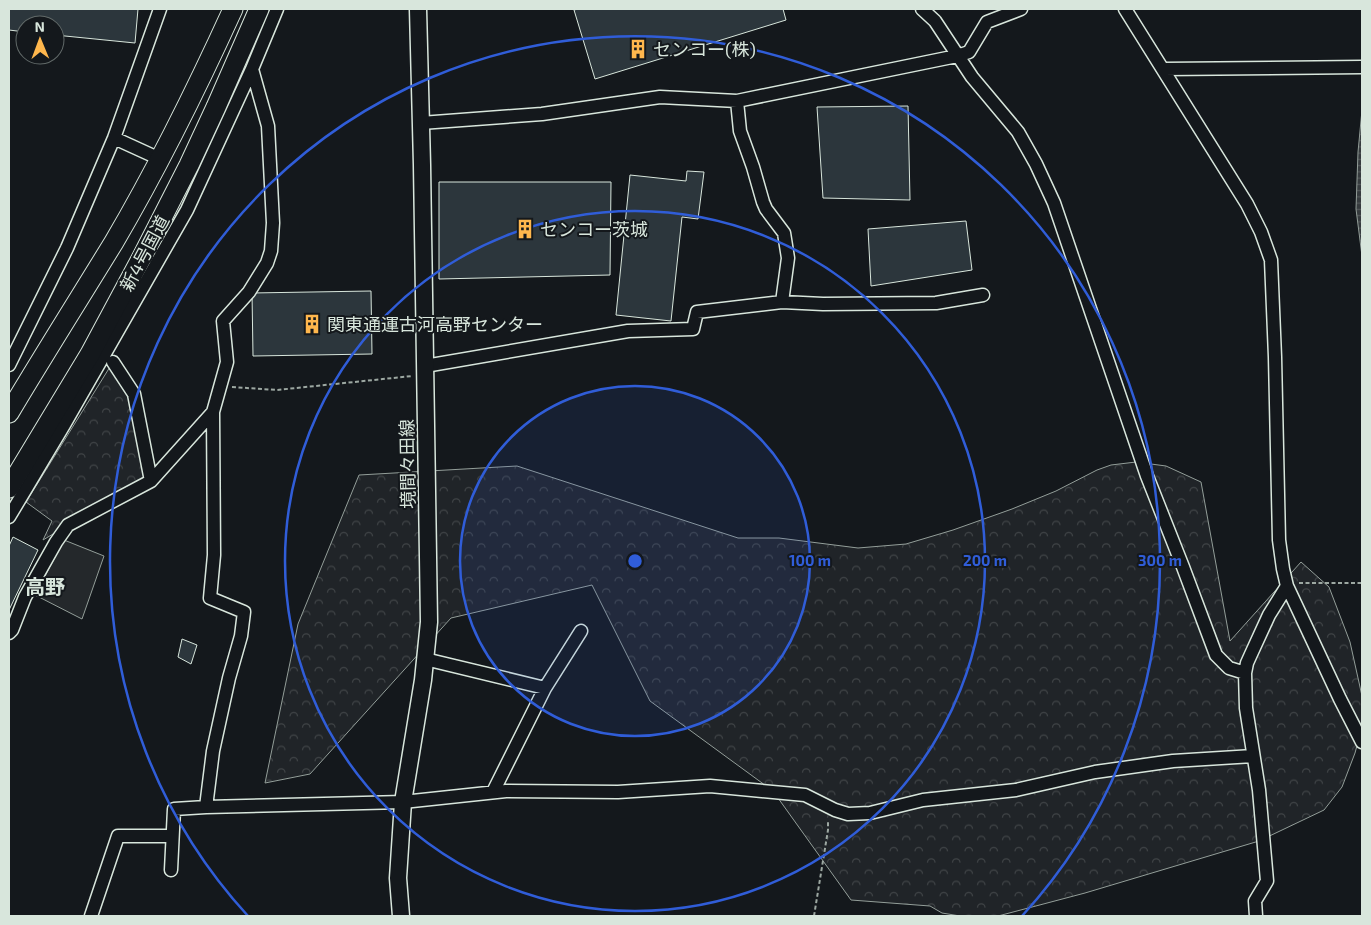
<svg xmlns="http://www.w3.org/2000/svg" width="1371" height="925" viewBox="0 0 1371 925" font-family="'Exo 2','Noto Sans JP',sans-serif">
<defs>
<pattern id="forest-crowns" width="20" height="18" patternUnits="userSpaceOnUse" patternTransform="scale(1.25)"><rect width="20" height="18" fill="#202428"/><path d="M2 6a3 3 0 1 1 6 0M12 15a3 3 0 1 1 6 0" fill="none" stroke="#404447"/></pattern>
<pattern id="water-rules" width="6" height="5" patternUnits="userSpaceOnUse" patternTransform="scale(1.25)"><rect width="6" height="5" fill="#363b3e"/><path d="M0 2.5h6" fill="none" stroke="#525759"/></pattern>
</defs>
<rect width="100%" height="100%" fill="#14181c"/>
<path fill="url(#forest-crowns)" stroke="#939e99" d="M113 362 134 394 151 481 68 525 43 540 52 521 26 502Z
M1136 462 1166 466 1201 482 1230 641 1301 562 1329 587 1350 642 1362 696V727L1355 753 1342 787 1324 810 1259 841 1085 893 998 916H960L942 913 930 906 851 900 773 791 650 701 592 585 451 618 310 774 265 783 298 624 359 475 517 466 738 538H779L858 548 906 544 953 530 1012 509 1056 491 1097 470 1111 465Z"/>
<path fill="#24282b" stroke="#939e99" d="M64 540 104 556 82 619 35 595Z"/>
<path fill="url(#water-rules)" stroke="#939e99" d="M1362 110V256L1356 209 1358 152Z"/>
<path fill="#2c363c" stroke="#d8e6dc" d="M9 9H138L135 43 55 35V25H25V32L9 30Z
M578 9H783L786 20 595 79 574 10Z
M908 106 910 200 823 198 817 107Z
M687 171 704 172 698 219 682 217 671 321 616 315 630 175 686 181Z
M439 182H611L610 275 439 279Z
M966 221 972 270 871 286 868 229Z
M371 291 372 354 253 356 252 293Z
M13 537 38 550 9 610V546Z
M182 639 197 645 191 664 178 657Z"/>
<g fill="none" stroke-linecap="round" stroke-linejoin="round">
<defs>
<path id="minor" d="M922 9 935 21 972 77 1018 132 1036 164 1054 203 1147 476 1183 567 1216 655 1229 668 1245 673
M1125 9 1247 204 1261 232 1271 260 1275 357 1279 540 1283 569 1287 586 1340 699 1362 742
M1164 69 1362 67
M737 101 740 131 753 167 763 202 766 209 784 233 788 258 782 302
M421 123 542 114 660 97 737 101 957 56 969 52 987 22 1021 9
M114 138 160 159
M113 362 134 394 151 481
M9 365 67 248 114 138 160 9
M425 366 628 331 693 329 697 312 782 302 823 304 936 303 983 295
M9 517 64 425 187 210 252 69
M9 633 12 630 25 597 56 542 68 525 151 481 213 412
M425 659 545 688 493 792
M545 688 581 631
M206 807 213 751 229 678 241 636 244 612 210 598 214 555 213 412 227 362 223 321 249 292 267 263 271 251 273 223 268 126 252 69 277 9
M171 870 174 809 206 807 403 802 506 791 618 792 710 786 805 795 835 810 848 814 870 813 923 800 1016 790 1095 772 1173 761 1253 756
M91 916 118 836H172
M1256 916 1255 901 1267 881 1259 790 1246 708 1245 673 1247 663 1252 652 1269 615 1287 586"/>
<path id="major" d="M401 916 398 878 403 802 423 680 429 622 422 165 418 9"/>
<path id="highway" d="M9 413C43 356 79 299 114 242 158 167 197 88 233 9
M9 488 90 354 142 257 189 165 216 107 259 9"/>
</defs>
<use href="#minor" stroke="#d8e6dc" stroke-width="15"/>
<use href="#major" stroke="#d8e6dc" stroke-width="19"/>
<use href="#highway" stroke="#d8e6dc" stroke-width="21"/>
<path stroke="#9da8a2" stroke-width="2" stroke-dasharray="4 2.5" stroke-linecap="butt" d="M232 387 277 390 412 376
M1299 583H1362
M814 916 828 830V820"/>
<use href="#minor" stroke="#14181c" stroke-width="12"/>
<use href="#major" stroke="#14181c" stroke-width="16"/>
<use href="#highway" stroke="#14181c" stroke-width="19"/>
</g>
<circle cx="635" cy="561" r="175" fill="#305dd8" fill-opacity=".12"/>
<g fill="none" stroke="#305dd8" stroke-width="2.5">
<circle cx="635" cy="561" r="175"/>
<circle cx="635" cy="561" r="350"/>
<path d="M248 916A525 525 0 1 1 1022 916"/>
</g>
<defs>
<symbol id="building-bare" viewBox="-9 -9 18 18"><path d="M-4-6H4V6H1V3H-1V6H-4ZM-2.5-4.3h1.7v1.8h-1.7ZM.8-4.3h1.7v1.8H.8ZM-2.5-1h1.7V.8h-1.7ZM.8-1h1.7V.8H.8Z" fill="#ffb74d" stroke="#14181c" stroke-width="2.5" paint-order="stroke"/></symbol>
</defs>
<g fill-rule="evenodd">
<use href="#building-bare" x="624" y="35" width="28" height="28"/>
<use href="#building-bare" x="511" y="215" width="28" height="28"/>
<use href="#building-bare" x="298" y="310" width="28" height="28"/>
</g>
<g text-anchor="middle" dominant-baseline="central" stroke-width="4" stroke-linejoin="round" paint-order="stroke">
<g font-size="18" fill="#d8e6dc" stroke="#14181c" text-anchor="start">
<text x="653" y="49">センコー(株)</text>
<text x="540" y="229">センコー茨城</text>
<text x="327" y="324">関東通運古河高野センター</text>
</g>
<g font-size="18" fill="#d8e6dc" stroke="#14181c">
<text transform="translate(144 253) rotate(-62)">新4号国道</text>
<text transform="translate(407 464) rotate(-91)">境間々田線</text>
</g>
<g font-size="20" font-weight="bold" fill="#d8e6dc" stroke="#14181c">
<text x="45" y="586">高野</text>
</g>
</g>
<circle cx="635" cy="561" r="8" fill="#305dd8" stroke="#14181c" stroke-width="2.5"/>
<g font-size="15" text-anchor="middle" font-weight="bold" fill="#305dd8" stroke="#14181c" stroke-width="4" stroke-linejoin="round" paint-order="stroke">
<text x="810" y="566">100 m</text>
<text x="985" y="566">200 m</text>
<text x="1160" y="566">300 m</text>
</g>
<rect width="1371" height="925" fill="none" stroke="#d8e6dc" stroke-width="20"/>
<g transform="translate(40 40) rotate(359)"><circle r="24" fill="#14181c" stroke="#626a69"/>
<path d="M0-4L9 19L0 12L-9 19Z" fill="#ffb74d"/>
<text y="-8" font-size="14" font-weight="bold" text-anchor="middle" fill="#d8e6dc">N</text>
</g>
</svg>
